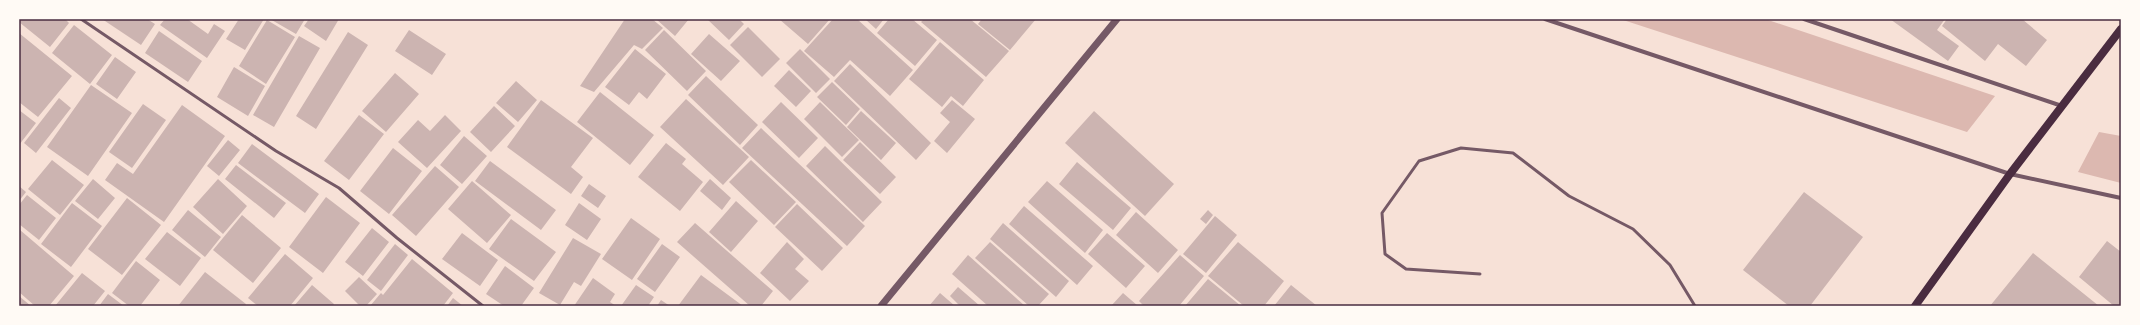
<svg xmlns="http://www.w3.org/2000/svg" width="2140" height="325" viewBox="0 0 2140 325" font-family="Poppins,sans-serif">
<rect width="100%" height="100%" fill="#f7e1d7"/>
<path fill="#dcb8b0" d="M1620 19H1765L1995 96 1967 132Z
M2099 132 2121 136V183L2078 172Z"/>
<path fill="#ccb4b1" d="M19 19H65L69 23 50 47 19 22Z
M102 19H147L155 24 141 45Z
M165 19H187L208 34 214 24 225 31 207 58 160 25Z
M239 19H264L245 50 226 39Z
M270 19H305L296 34Z
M309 19H339L326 41 304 26Z
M625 19H652L663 28 642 49 634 45 594 92 580 86Z
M656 19H689L675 36Z
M707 19H739L744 24 729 40Z
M779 19H830L808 44Z
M833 19H857L913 70 890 96 850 60 834 77 804 51Z
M865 19H884L876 29Z
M889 19H912L937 40 915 66 877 33Z
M924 19H970L1009 51 986 77 921 22Z
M982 19H1036L1010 50 978 24Z
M1890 19H1945L1937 30 1959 46 1948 61Z
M1947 19H2022L2047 40 2026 66 1998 44 1985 61 1942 26Z
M267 20 295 37 266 84 239 66Z
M74 25 112 55 90 84 52 53Z
M748 27 780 59 762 77 730 45Z
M409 30 446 54 432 75 395 51Z
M664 30 706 71 687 91 645 50Z
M159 31 202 61 188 82 145 53Z
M348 32 368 45 316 129 296 116Z
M19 33 72 76 38 117 19 102Z
M709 34 740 61 721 81 691 54Z
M299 36 320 48 274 127 253 115Z
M940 42 984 80 963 106 951 96 942 107 909 79Z
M635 49 666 74 647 99 639 92 629 105 605 87Z
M800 49 830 79 816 93 786 63Z
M115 57 136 72 117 99 96 84Z
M850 64 931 143 916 160 834 81Z
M234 67 265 86 248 116 217 97Z
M789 70 811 91 796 107 774 86Z
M395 73 419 94 386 132 362 111Z
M706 76 758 125 740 145 688 95Z
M516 81 537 100 518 122 496 103Z
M832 82 860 109 846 125 817 97Z
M91 85 132 113 88 176 47 147Z
M600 92 654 135 630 165 577 122Z
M59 98 71 108 36 153 24 143Z
M686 99 749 157 723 185 660 127Z
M541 100 593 138 571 167 583 177 571 194 507 147Z
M952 100 975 119 947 153 934 141 950 122 940 113Z
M781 102 818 138 799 158 762 122Z
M820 102 859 140 842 157 804 119Z
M143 104 166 120 132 168 109 152Z
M182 105 225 136 164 222 105 180 117 163 133 174Z
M494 106 515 126 491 152 470 132Z
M19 110 36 123 19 145Z
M861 111 896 143 881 160 847 127Z
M1094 111 1174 184 1145 216 1065 143Z
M359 115 384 134 349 180 324 161Z
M445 115 461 131 427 168 398 142 418 120 430 131Z
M761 128 865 226 847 246 742 148Z
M464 136 487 156 462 184 440 165Z
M228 140 240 150 219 176 207 166Z
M860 142 896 177 880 194 843 160Z
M666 143 686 159 682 164 703 182 680 211 638 177Z
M252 144 319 194 305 213 238 163Z
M825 146 882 202 863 222 806 166Z
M393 148 422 171 389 214 360 191Z
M52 160 84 185 60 215 28 189Z
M751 160 796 202 774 225 729 182Z
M490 161 556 210 541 230 475 181Z
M1077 162 1131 208 1113 230 1059 184Z
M236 165 286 203 274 218 225 179Z
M435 166 459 187 416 236 392 215Z
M93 179 115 198 98 219 75 201Z
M218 179 247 206 223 234 193 207Z
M710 179 731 198 722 210 700 191Z
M472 181 511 215 487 243 448 209Z
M1047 181 1103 230 1085 253 1028 202Z
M589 184 606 196 598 208 581 196Z
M19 186 26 192 19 201Z
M1804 192 1863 237 1810 306H1789L1743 270Z
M27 195 56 218 39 240 19 224V205Z
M326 197 360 223 323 273 289 247Z
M127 198 161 225 122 275 88 249Z
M736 201 758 221 731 252 709 232Z
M72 203 102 226 71 267 41 244Z
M579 203 601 219 587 240 565 225Z
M797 204 843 248 822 271 775 227Z
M1024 206 1093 266 1077 285 1009 224Z
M188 210 221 237 205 257 172 230Z
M1208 210 1213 215 1206 224 1200 219Z
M1136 212 1178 250 1158 273 1116 235Z
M242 215 281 248 253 283 213 250Z
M1215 216 1237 235 1206 273 1183 254Z
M631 218 660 239 632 280 602 259Z
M511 219 556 252 534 281 489 249Z
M695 223 773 291 761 306H750L677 242Z
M1003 223 1069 281 1056 297 990 239Z
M372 228 389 242 363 276 345 262Z
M20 230 74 276 49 306H35L19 292Z
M167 232 201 258 180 286 145 259Z
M462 233 498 260 480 286 442 259Z
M1107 233 1145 266 1126 288 1088 254Z
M573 238 601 254 581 286 574 282 560 305 539 293Z
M2107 241 2121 252V306H2114L2079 277Z
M787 242 804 259 795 269 809 281 790 301 760 273Z
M990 242 1049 294 1038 306H1029L975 258Z
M1238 242 1284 281 1264 306H1244L1208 276Z
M395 244 408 255 381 291 367 280Z
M662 244 680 257 655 292 637 279Z
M2033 253 2099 306H1990Z
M285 254 313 278 290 306H258L248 298Z
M968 255 1025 306H988L952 274Z
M1180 255 1204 276 1179 306H1144L1139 301Z
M412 259 453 293 443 306H370L381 293 383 295Z
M136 261 160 280 140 306H129L112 293Z
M505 266 534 288 521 306H504L486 294Z
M205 272 246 304 245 306H178Z
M82 273 105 291 93 306H55Z
M701 275 743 306H678Z
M359 277 377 294 366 306H360L345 291Z
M593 278 615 294 610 302 616 306H574Z
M1208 279 1241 306H1185Z
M312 285 334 304 333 306H294Z
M636 285 654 297 648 306H621Z
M1291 285 1317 306H1274Z
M958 287 980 306H960L950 296Z
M940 293 955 306H929Z
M1123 293 1138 306H1111Z
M108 294 124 306H99Z
M19 296 31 306H19Z
M453 298 463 306H447Z
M661 300 670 306H657Z"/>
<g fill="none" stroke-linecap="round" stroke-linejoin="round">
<path stroke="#755966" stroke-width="3" d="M81 19 276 151 339 188 397 238 483 306
M1480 274 1406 269 1385 254 1382 213 1419 161 1461 148 1513 153 1569 196 1633 229 1670 265 1695 306"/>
<path stroke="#755966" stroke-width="4" d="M1545 19 2010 174 2121 198
M1804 19 2062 106"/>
<path stroke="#755966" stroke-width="7" d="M881 306 1117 19"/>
<path stroke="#4a2c40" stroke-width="8" d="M1915 306 2010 174 2121 29"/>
</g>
<rect width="2140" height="325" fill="none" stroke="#fffaf5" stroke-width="40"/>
<rect x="20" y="20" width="2100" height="285" fill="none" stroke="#4a2c40" stroke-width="1.5"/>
</svg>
